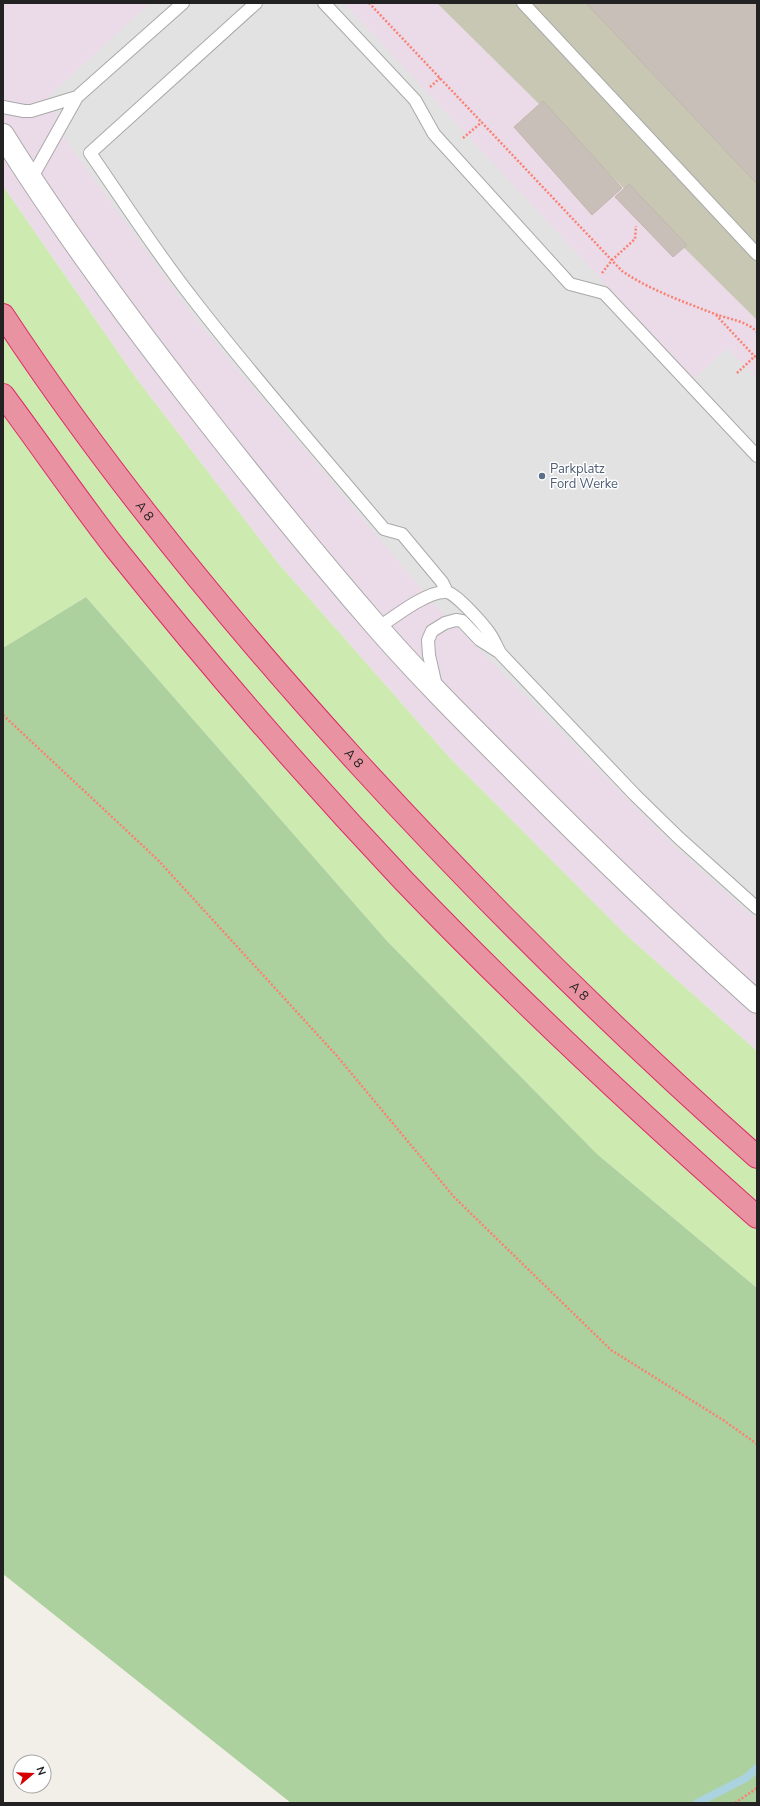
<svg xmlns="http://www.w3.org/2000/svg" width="760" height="1806" viewBox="0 0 760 1806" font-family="'Nunito Sans',sans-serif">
<rect width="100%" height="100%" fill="#f2efe9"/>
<path fill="#ebdbe8" d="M3 3H757V1051L624 933 449 757 278 563 136 378 3 186Z"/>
<path fill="#c7c7b4" d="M437 3H757V320Z"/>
<path fill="#cdebb0" d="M3 186 136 378 278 563 449 757 624 933 757 1051V1288L597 1154 387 941 86 597 3 648Z"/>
<path fill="#add19e" d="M86 597 387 941 597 1154 757 1288V1803H291L3 1574V648Z"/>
<path fill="#e2e2e2" d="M150 3H344L694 379 727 348 757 379V920L676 848 434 604 197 321 67 142 49 96Z"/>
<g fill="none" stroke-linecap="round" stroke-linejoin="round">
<path stroke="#aad3df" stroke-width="8" d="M697 1803 746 1778 757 1768"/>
</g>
<path fill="#c7bfb8" stroke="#c4b6ab" d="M586 3H757V184Z
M543 101 622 188 592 215 514 127Z
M629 184 687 245 673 257 615 197Z"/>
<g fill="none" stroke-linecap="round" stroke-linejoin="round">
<defs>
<path id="service" d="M256 3 90 153C124 202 156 252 193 299 254 378 320 453 384 529L402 534 442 582 447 592
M324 3 415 100 434 134 570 284 604 293 757 456
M523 3 757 254
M3 107 24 111H31L77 97
M31 179 77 97 183 3
M378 628C394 617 427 591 446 592 455 592 484 625 490 634 494 640 497 647 500 653L635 795 679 838 757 908
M436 686 429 655 428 640 432 631 445 623 456 620 462 621 480 640 499 652"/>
<path id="minor" d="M3 135C59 225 122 310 187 394 249 474 312 552 378 628 420 676 465 721 510 766 590 847 672 926 757 1002"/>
<g id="motorway">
<path id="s1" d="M3 315C107 473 228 620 356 761 483 900 616 1032 757 1157"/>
<path d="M3 395C41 446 77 499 116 549 207 663 303 774 403 880 516 998 635 1109 757 1217"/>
</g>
</defs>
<use href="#service" stroke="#a9a9a9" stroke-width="14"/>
<use href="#minor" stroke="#a9a9a9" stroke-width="24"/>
<use href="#motorway" stroke="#dc2a67" stroke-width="24"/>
<path stroke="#fa8072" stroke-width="2.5" stroke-dasharray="2 2" stroke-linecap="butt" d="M369 3 622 271C650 290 684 302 715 314 728 319 747 321 757 332
M430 87 440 78
M463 138 482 122
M602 273 612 260 635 239 636 226
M716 315 757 359
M737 373 755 356
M3 715 158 860 337 1056 454 1197 611 1350 723 1420 757 1444
M735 1803 757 1788"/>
<use href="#service" stroke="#fff" stroke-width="12"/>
<use href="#minor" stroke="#fff" stroke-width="22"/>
<use href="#motorway" stroke="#e892a2" stroke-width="22"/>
</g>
<circle fill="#5c6f8a" stroke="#fff" stroke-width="1.5" cx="542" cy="476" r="4"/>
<g text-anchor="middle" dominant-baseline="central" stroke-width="3" stroke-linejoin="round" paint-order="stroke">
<g font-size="13" fill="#4e5e75" stroke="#fff" text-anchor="start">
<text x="550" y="469">Parkplatz<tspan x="550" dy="15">Ford Werke</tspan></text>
</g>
<g font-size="13" fill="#222" stroke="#fff">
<text stroke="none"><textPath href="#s1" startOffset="242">A 8</textPath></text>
<text stroke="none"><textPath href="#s1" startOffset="566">A 8</textPath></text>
<text stroke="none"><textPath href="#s1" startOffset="890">A 8</textPath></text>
</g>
</g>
<rect width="760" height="1806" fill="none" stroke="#222222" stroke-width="8"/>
<g transform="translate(32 1774) rotate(71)"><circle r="19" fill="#ffffff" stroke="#a7a7a7"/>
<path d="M0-3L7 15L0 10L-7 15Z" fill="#d40000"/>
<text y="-6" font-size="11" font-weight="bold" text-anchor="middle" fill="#222222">N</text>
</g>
</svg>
